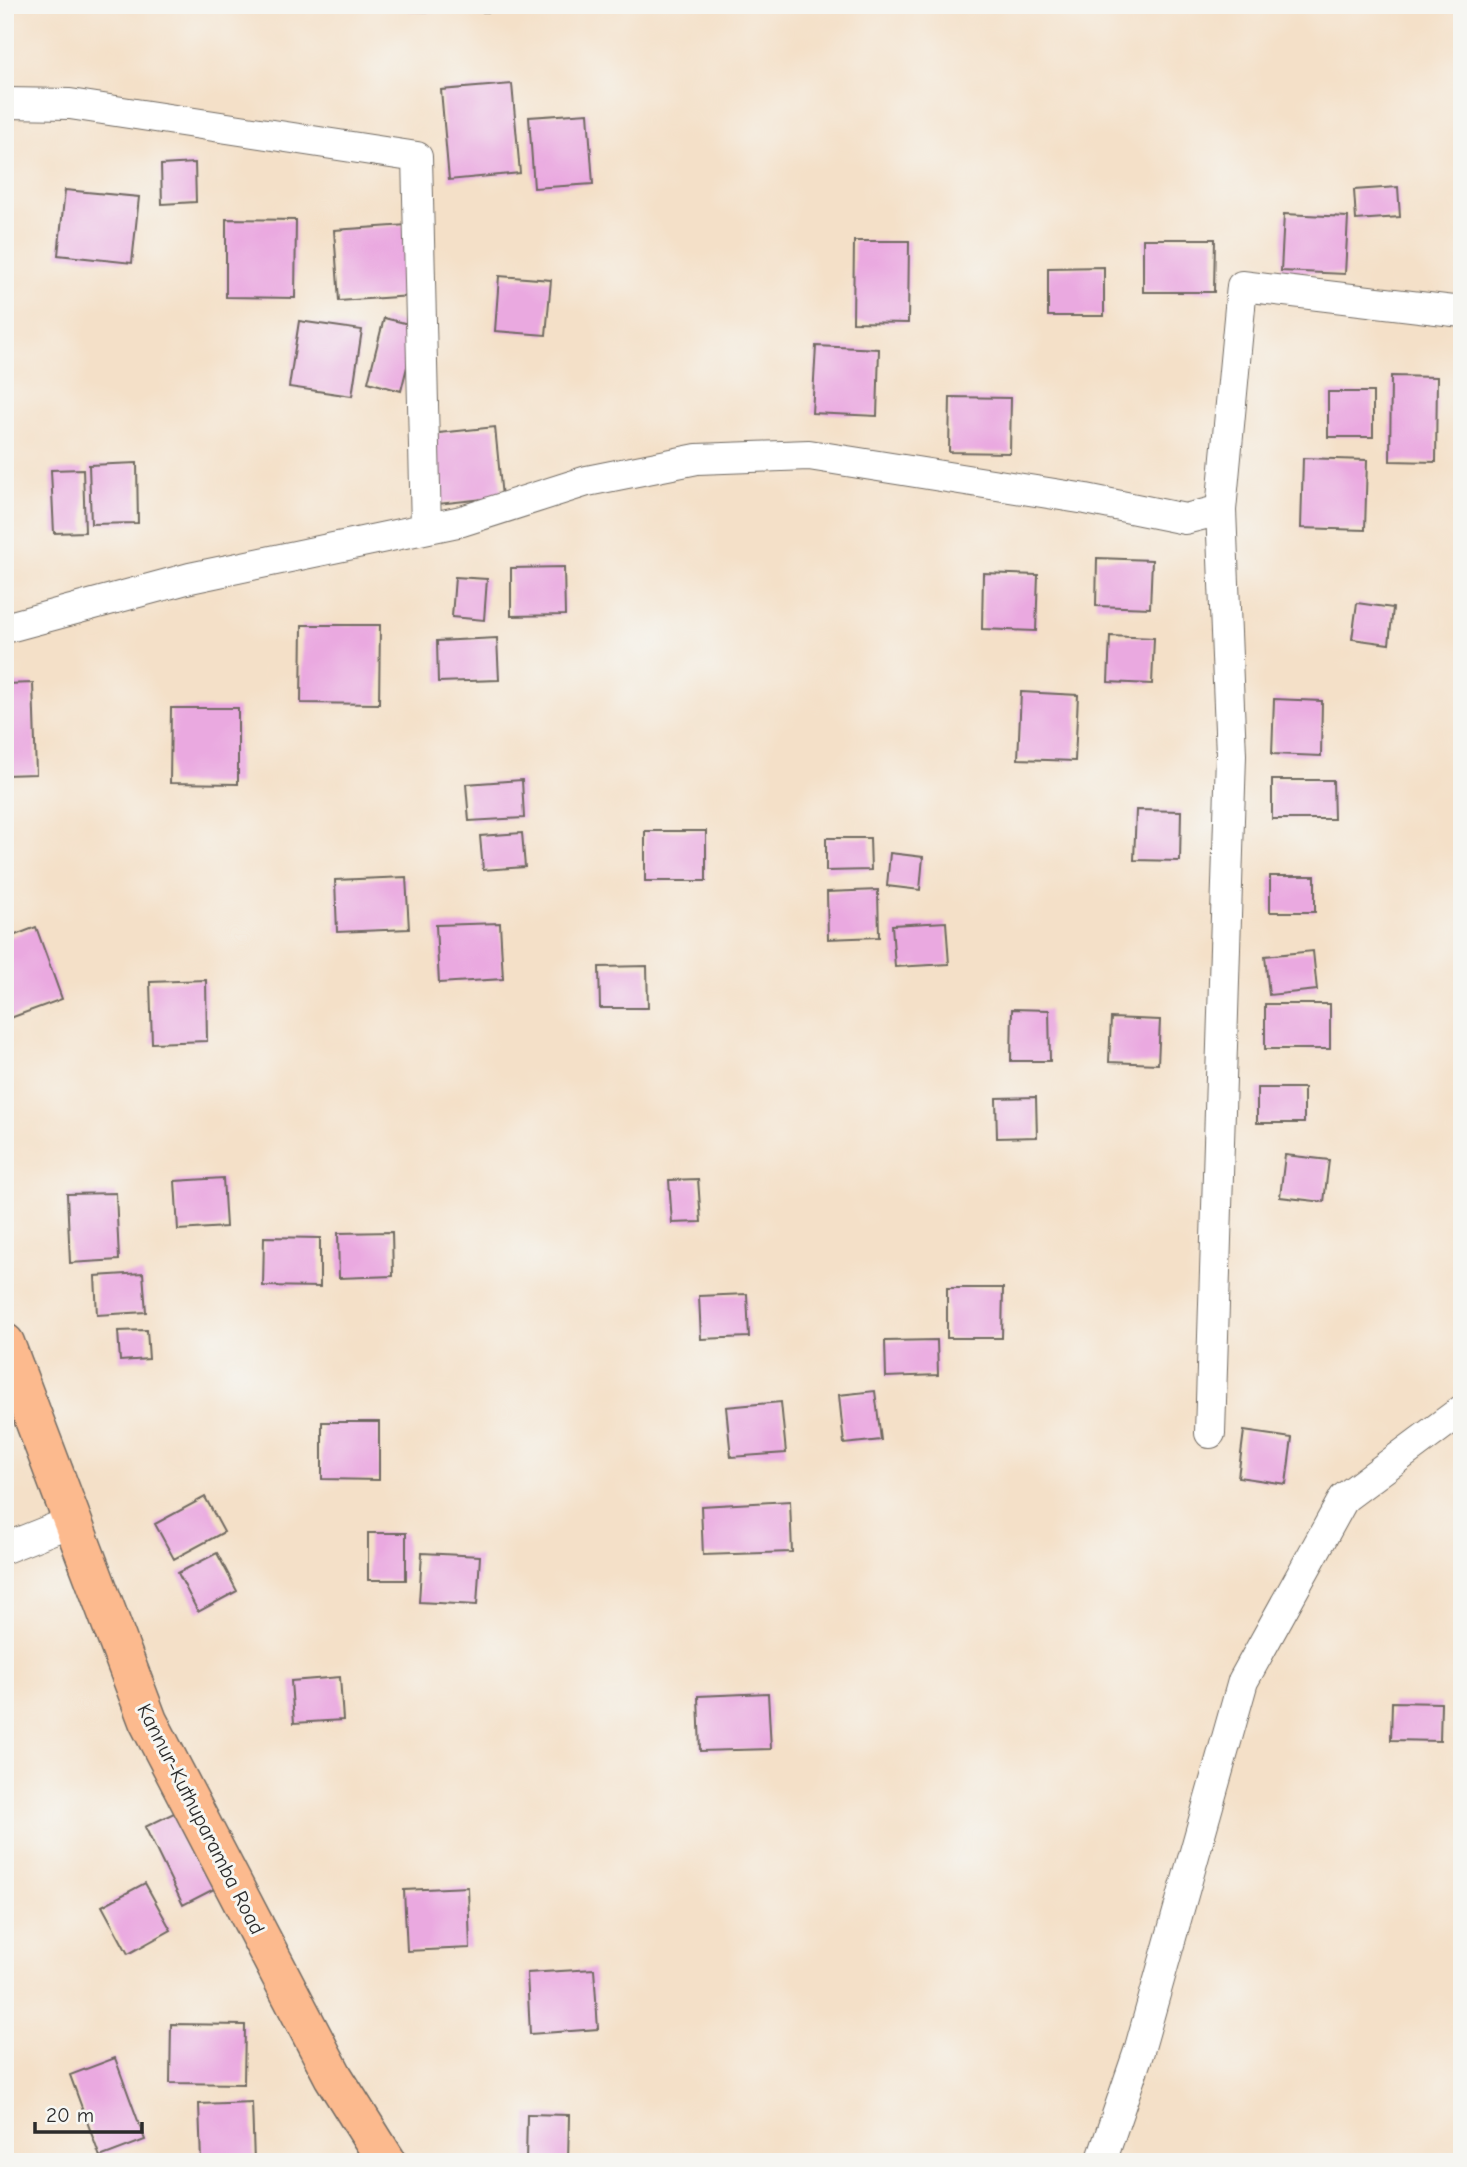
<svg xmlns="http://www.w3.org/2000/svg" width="1467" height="2167" viewBox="0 0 1467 2167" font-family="'Comic Neue',sans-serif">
<rect width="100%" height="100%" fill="#f6f6f2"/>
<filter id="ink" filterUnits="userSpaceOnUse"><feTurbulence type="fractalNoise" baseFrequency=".0143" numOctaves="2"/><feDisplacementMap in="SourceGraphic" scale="14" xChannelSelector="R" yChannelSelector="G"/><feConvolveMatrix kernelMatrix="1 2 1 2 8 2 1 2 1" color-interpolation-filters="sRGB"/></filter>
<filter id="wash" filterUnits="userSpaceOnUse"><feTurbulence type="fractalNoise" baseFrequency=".00686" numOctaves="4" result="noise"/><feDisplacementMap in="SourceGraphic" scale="28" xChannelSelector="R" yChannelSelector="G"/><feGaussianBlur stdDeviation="1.57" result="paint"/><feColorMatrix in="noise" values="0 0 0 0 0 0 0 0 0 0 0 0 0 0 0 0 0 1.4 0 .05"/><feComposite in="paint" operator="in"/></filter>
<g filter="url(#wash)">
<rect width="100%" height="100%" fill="#f4e0c8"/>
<g id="blocks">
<path fill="#eaa9e0" d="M410 5H500V12L410 11Z
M512 84 520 173 449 180 441 90Z
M588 113 593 184 534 188 529 117Z
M195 163 196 202 162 204 161 165Z
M1398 187 1400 217 1356 220 1354 190Z
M65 190 139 197 132 263 58 255Z
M1284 214 1348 217 1345 274 1281 271Z
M226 219 296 220 295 298 226 297Z
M407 225 411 296 339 301 334 230Z
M1143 239H1215L1214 292H1143Z
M854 241H909L908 323 853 322Z
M1104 267V316H1048V268Z
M499 276 551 280 546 335 495 331Z
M384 318 417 326 401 391 368 382Z
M299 321 362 330 352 396 289 387Z
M816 346 879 349 877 416 812 413Z
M1391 376 1437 377 1436 462 1390 461Z
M1328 392H1373V437H1328Z
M950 397 1011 398 1010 453 949 452Z
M495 427 502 497 438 504 430 434Z
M1303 458 1367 460 1365 530 1301 528Z
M137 463 138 523 91 524 89 465Z
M83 469 85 532 54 533 51 470Z
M1097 558 1152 560 1150 608 1096 606Z
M564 567 565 615 511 616V568Z
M983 573 1038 575 1036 631 982 629Z
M455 577 487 579 484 620 452 617Z
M1357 603 1393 608 1389 644 1352 639Z
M302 625H380L379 704 301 703Z
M1110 636 1154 638 1152 684 1108 682Z
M497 638 499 680 438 682 437 641Z
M33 683 36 774 5 775V684Z
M1021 692 1078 695 1075 761 1018 759Z
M1274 699 1322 701 1321 756 1272 754Z
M171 708H238V784L170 783Z
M522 780 524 818 469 821 466 784Z
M1272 780H1333L1334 819H1272Z
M1136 810 1181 811 1180 861 1134 860Z
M645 831H706V881H645Z
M522 833 525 867 483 870 480 836Z
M826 838H870L871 870 826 871Z
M890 853 923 857 920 890 887 886Z
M1270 876H1315V912H1270Z
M406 877 409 929 337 932 335 880Z
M878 890 879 937 828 939 827 892Z
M946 922 949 964 895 967 892 925Z
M500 923 503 979 439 983 436 925Z
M36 927 62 999 5 1020V939Z
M1313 951 1317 990 1269 995 1265 956Z
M647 966 648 1008H600L599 967Z
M206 980 207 1041 152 1043 150 982Z
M1265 1004H1330V1049H1265Z
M1012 1009 1049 1010 1050 1061H1011Z
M1111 1018 1160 1020 1158 1064 1109 1062Z
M1257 1088H1304V1123H1257Z
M1036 1097 1037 1137 997 1138 996 1098Z
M1285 1155 1329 1160 1324 1202 1280 1197Z
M223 1178 226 1227 178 1230 175 1181Z
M698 1179 701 1222 672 1223 669 1180Z
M116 1193 119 1260 70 1263 67 1194Z
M392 1232 393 1276 339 1278 338 1233Z
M264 1237 320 1238V1287L263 1286Z
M143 1273 146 1312 97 1315 95 1276Z
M947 1288H1003L1002 1338H947Z
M747 1294 749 1337 701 1339 699 1296Z
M147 1330 149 1359 120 1361 118 1331Z
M937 1340 938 1375 886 1377 885 1341Z
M875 1391 881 1440 844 1444 839 1395Z
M781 1402 786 1453 731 1457 726 1407Z
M322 1422H379V1480L322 1479Z
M1244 1431 1292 1438 1286 1484 1238 1477Z
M205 1497 224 1532 174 1559 155 1524Z
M790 1501 792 1552 703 1555 701 1506Z
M368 1533H406V1580H368Z
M217 1553 237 1591 198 1612 178 1573Z
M422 1553 480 1556 477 1605 419 1602Z
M340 1677 343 1720 294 1723 291 1681Z
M768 1693 771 1749 700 1751 698 1696Z
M1392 1702 1441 1703 1440 1741 1391 1740Z
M178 1811 216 1888 183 1905 145 1827Z
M145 1883 171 1930 128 1954 102 1906Z
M468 1887 470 1948 407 1951 404 1890Z
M594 1969 598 2029 530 2034 527 1973Z
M171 2024 245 2025 244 2084 170 2083Z
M115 2058 145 2140 100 2157 70 2075Z
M252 2102 254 2162H201L199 2104Z
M527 2114 569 2115 568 2162H526Z"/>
</g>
</g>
<g filter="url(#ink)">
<use href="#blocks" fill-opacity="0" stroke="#716a62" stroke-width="2"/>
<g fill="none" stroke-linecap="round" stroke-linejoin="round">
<defs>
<path id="minor" d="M5 103 70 104 417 157 426 528
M5 628 190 578 462 521 587 481 697 459 809 455 1086 499 1185 519 1221 510 1242 286 1462 312
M1210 1433 1231 755 1221 510
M5 1548 73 1521
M1101 2162 1139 2051 1243 1681 1344 1498 1462 1410"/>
<path id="primary" d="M5 1343 148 1721 333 2076 387 2162"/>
</defs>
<use href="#minor" stroke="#716a62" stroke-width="32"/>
<use href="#primary" stroke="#716a62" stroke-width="41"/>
<use href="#minor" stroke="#fff" stroke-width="30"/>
<use href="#primary" stroke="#fcba8e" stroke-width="38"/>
</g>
</g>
<g text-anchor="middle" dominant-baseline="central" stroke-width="6" stroke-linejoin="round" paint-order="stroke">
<g font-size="21" fill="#2b2b2b" stroke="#f6f6f2">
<text transform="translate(201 1819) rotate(63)">Kannur-Kuthuparamba Road</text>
</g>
</g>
<rect width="1467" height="2167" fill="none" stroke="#f6f6f2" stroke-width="28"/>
<path d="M35 2122v10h107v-10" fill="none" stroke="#2b2b2b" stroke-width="3.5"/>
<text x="46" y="2122" font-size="21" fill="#2b2b2b" stroke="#f6f6f2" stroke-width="5" paint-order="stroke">20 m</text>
</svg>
